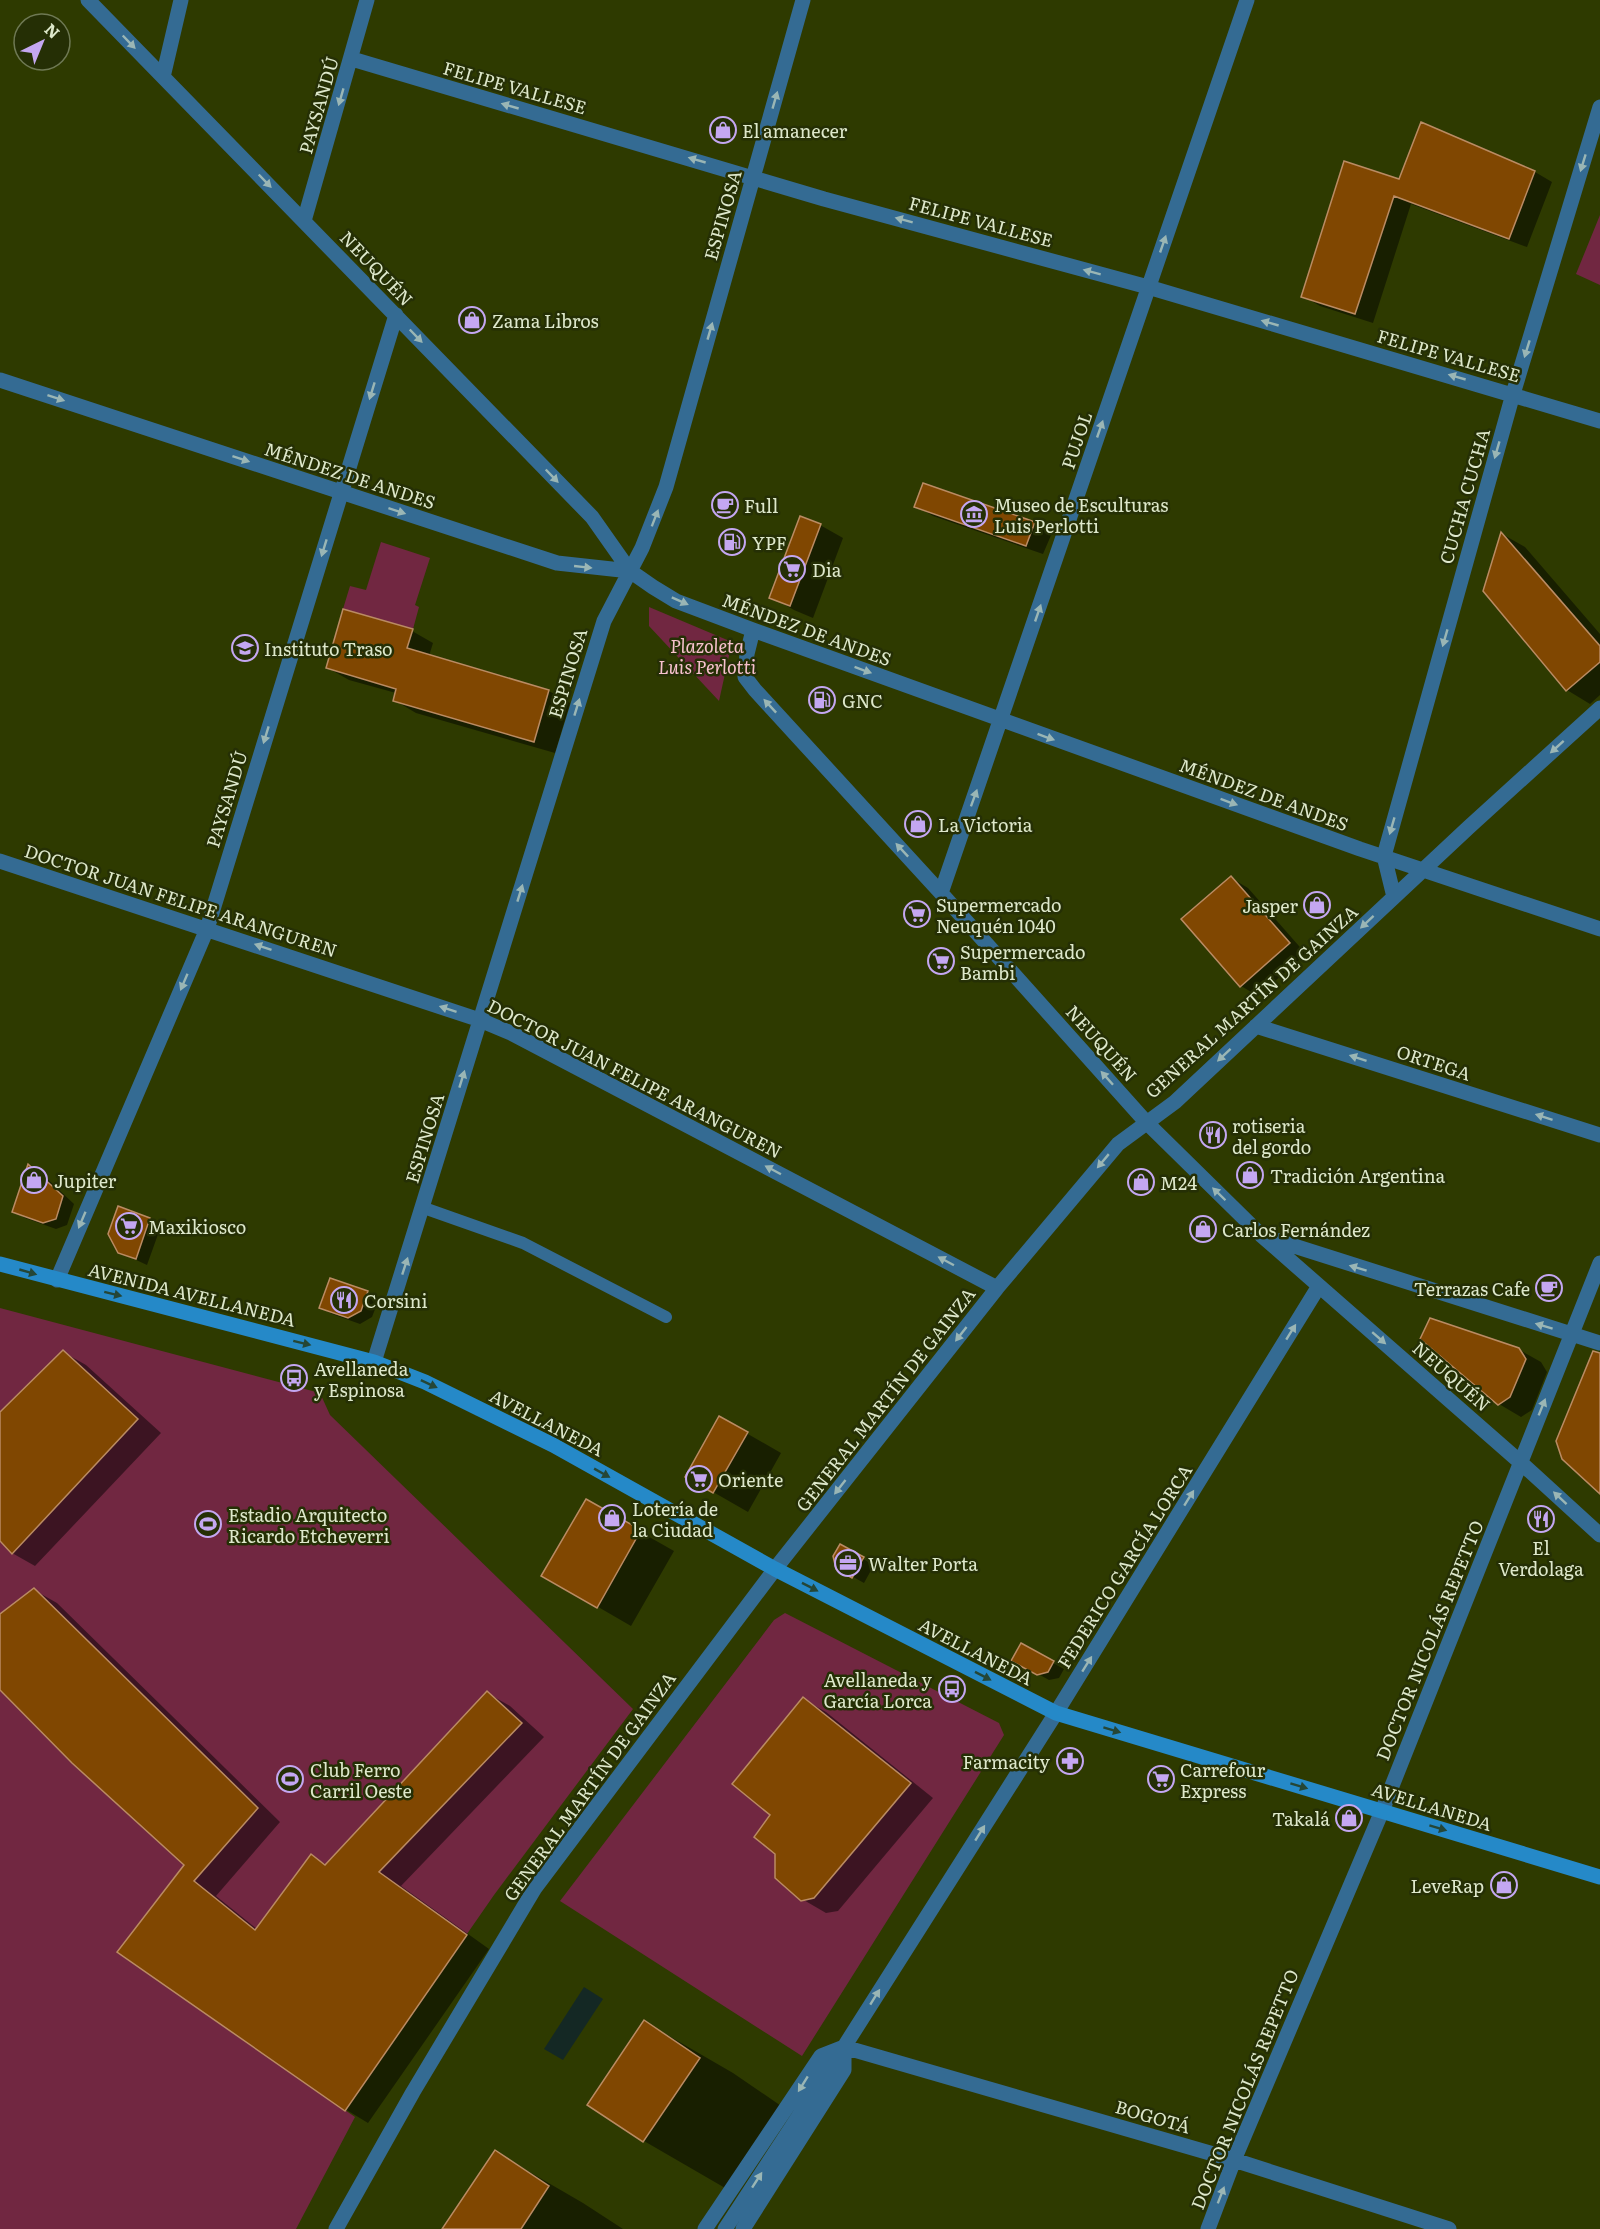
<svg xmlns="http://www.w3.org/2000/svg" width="1600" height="2229" viewBox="0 0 1600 2229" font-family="Literata,serif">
<rect width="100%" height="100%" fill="#2e3a00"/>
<path fill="#712741" d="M1600 215V285L1576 274Z
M381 542 430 558 415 605 419 607 413 629 343 609 350 586 366 590Z
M649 607 732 642 719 701 649 626Z
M0 1308 320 1393 330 1415 633 1709 494 1895 345 2110 355 2117 296 2229H0Z
M785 1613 999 1723 1004 1735 802 2056 560 1901 774 1620Z"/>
<path fill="#142824" d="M584 1987 603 1999 563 2060 544 2049Z"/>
<path fill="#0007" d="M1422 124 1535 172 1552 182 1527 247 1411 204 1373 323 1320 306 1303 296 1400 181Z
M924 485 1035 523 1052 533 1043 554 933 516 916 506Z
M820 525 843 538 813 618 794 610 771 597Z
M1502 534 1525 547 1600 634V695L1590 704 1567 690 1485 590Z
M412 631 433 643 429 656 549 691 570 703 555 753 416 713 394 700 396 693 349 680 328 668Z
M1231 878 1248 888 1306 954 1258 996 1241 986Z
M29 1166 40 1172 74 1204 67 1225 56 1229 25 1218 14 1211Z
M119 1208 150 1220 161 1226 147 1265 119 1252Z
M367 1293 379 1299 372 1317 360 1324 332 1314 321 1308Z
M1518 1349 1541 1362 1547 1372 1532 1410 1521 1417 1499 1404Z
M63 1352 86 1365 161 1433 35 1566 12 1553 0 1538V1414Z
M720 1418 781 1453 748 1512 687 1477Z
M586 1501 674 1551 631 1626 543 1575Z
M840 1546 874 1565 864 1583 837 1568Z
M34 1590 57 1603 280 1822 216 1896 257 1929 311 1856 327 1865 487 1693 510 1706 544 1737 401 1886 489 1949 368 2123 345 2109 119 1951 186 1864 0 1686V1616Z
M1021 1645 1064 1669 1059 1678 1049 1680 1013 1660Z
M803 1699 826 1712 933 1798 838 1911 826 1913 802 1899 776 1853 772 1815Z
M645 2022 733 2073 787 2110 732 2192 644 2141Z
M495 2152 583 2203 623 2229H444Z"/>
<path fill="#804701" stroke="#ba8b63" stroke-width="1.5" d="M1421 122 1535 171 1509 239 1394 196 1355 314 1301 297 1344 161 1399 179Z
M923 483 1035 522 1026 546 914 507Z
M800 516 821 524 790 606 769 598Z
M1501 532 1600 646V662L1566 691 1483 591Z
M343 609 413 629 407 648 549 690 534 742 393 701 396 689 326 668Z
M1231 876 1290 943 1240 987 1181 919Z
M28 1164 63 1196 56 1219 43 1223 12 1212Z
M118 1206 150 1218 136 1259 118 1253 108 1234Z
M330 1278 368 1291 361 1311 348 1318 319 1308Z
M1430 1318 1519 1348 1526 1359 1510 1397 1498 1405 1420 1339Z
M63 1350 138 1419 12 1554 0 1541V1412Z
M1593 1351 1600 1353V1494L1562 1459 1556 1441Z
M719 1416 748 1432 713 1493 685 1477Z
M586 1499 641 1530 597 1608 541 1576Z
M840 1544 864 1557 852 1578 836 1569 833 1556Z
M34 1588 258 1808 194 1881 255 1930 311 1854 325 1865 487 1691 522 1723 379 1872 467 1935 345 2111 117 1952 184 1865 72 1763 0 1690V1614Z
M1021 1643 1054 1661 1048 1672 1037 1675 1011 1661Z
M803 1697 911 1783 814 1898 801 1901 775 1878V1854L754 1837 770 1815 732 1784Z
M644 2020 700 2058 643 2142 587 2105Z
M495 2150 549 2186 521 2229H442Z"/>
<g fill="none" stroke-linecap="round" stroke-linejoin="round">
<path stroke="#346b93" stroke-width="12" d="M424 1208 523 1243 666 1317"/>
<path stroke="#346b93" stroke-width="15" d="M88 0 592 517 630 571
M352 59 824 199 1148 287 1600 421
M163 77 181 0
M304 221 367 0
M0 380 557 563 630 571 653 587 676 601 753 630 1360 849 1600 929
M753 630 747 654 745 677 755 690 941 893 1146 1122 1261 1235 1520 1462 1600 1535
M0 861 480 1020 511 1033 997 1288
M941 893 1247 0
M1394 897 1384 856 1513 394 1600 107
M1256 1026 1600 1135
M1272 1239 1600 1343
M57 1280 207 929 396 315
M374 1362 604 621 642 548 666 487 803 0
M844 2047 1234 2160 1449 2229
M336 2229 413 2092 535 1888 775 1569 997 1288 1118 1144 1175 1102 1469 827 1600 708
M705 2229 821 2056 844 2047
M725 2229 844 2047 1056 1713 1319 1286
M743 2229 844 2070V2047
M1208 2229 1234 2160 1382 1811 1600 1263"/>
<path stroke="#2589c8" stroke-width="15" d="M0 1264 374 1362 425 1382 553 1445 775 1569 1056 1713 1600 1877"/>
</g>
<defs><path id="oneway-solid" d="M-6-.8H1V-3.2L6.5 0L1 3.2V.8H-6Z" transform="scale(1.5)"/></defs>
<g fill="#9ab6b5">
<use href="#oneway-solid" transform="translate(129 42) rotate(46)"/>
<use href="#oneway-solid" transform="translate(341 97) rotate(106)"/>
<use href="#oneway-solid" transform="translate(775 100) rotate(-74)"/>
<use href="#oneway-solid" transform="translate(510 106) rotate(-164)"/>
<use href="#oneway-solid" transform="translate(697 160) rotate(-164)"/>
<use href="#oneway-solid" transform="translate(1583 163) rotate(107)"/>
<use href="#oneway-solid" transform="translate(265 181) rotate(46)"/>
<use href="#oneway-solid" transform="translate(904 220) rotate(-165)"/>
<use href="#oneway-solid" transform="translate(1163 244) rotate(-71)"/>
<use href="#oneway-solid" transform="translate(1092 272) rotate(-165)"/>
<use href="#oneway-solid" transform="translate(1270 323) rotate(-164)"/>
<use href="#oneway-solid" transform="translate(710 331) rotate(-74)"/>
<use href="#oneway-solid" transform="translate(416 336) rotate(46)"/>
<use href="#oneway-solid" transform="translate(1527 349) rotate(107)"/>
<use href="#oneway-solid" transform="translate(1457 377) rotate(-164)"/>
<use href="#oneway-solid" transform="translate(372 391) rotate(107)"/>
<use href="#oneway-solid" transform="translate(56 398) rotate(18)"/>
<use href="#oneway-solid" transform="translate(1100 429) rotate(-71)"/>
<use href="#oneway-solid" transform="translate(1497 450) rotate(106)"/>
<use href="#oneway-solid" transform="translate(241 459) rotate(18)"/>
<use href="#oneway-solid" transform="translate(552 476) rotate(46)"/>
<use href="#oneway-solid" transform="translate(397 511) rotate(18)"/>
<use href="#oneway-solid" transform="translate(655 518) rotate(-69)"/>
<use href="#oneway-solid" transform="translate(324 548) rotate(107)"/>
<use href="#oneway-solid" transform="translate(583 567) rotate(6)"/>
<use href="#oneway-solid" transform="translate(680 601) rotate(24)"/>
<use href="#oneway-solid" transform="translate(1038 613) rotate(-71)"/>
<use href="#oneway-solid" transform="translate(1445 638) rotate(106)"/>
<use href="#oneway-solid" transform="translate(863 670) rotate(20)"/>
<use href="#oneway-solid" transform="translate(770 706) rotate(-133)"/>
<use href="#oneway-solid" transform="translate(577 707) rotate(-73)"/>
<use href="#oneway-solid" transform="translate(266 735) rotate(107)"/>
<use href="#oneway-solid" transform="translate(1046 737) rotate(20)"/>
<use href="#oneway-solid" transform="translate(1557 747) rotate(138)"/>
<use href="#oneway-solid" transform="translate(974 798) rotate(-70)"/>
<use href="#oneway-solid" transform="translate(1229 802) rotate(20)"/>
<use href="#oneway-solid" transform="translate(1392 826) rotate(106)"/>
<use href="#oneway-solid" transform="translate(902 850) rotate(-133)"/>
<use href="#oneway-solid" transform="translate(520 893) rotate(-73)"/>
<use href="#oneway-solid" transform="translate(1367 922) rotate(137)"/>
<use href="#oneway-solid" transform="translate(263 947) rotate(-161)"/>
<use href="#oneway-solid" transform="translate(184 982) rotate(113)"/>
<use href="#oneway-solid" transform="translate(448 1009) rotate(-162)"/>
<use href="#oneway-solid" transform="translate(1224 1055) rotate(137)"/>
<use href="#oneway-solid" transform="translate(1358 1058) rotate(-162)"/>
<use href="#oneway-solid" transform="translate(1107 1078) rotate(-132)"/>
<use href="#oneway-solid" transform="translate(462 1079) rotate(-73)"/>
<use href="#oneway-solid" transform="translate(1544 1117) rotate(-162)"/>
<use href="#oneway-solid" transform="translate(1103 1161) rotate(130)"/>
<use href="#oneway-solid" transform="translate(773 1170) rotate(-152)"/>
<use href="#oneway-solid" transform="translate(1219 1194) rotate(-136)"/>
<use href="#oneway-solid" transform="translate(82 1220) rotate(113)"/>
<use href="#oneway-solid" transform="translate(946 1261) rotate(-152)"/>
<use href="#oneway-solid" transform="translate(405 1266) rotate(-72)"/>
<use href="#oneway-solid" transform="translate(1358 1268) rotate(-163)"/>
<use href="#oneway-solid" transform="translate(1544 1326) rotate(-163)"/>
<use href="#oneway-solid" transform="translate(1291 1332) rotate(-58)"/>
<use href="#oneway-solid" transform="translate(961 1334) rotate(128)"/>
<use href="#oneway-solid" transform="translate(1379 1338) rotate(41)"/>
<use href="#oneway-solid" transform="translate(1542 1407) rotate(-68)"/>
<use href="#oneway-solid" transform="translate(840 1487) rotate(128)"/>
<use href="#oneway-solid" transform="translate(1189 1498) rotate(-58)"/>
<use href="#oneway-solid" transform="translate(1560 1498) rotate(-137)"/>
<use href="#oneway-solid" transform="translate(1087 1664) rotate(-58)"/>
<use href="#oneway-solid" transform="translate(980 1833) rotate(-58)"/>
<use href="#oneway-solid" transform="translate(875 1997) rotate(-58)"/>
<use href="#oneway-solid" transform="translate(803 2084) rotate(122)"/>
<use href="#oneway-solid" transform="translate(757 2180) rotate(-57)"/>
<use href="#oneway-solid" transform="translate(1221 2195) rotate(-69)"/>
</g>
<g fill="#254636">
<use href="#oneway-solid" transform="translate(28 1272) rotate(16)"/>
<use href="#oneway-solid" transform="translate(113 1294) rotate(14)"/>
<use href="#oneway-solid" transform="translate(302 1343) rotate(14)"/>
<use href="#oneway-solid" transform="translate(429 1384) rotate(25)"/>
<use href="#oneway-solid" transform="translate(602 1473) rotate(29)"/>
<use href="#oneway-solid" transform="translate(810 1587) rotate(27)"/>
<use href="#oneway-solid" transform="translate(983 1676) rotate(27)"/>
<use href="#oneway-solid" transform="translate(1112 1730) rotate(17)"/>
<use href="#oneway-solid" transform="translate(1299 1786) rotate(17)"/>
<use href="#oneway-solid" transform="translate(1438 1828) rotate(17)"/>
</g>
<defs>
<symbol id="shop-ring" viewBox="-11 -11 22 22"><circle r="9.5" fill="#252f05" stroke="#c4a7f1" stroke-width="1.5"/><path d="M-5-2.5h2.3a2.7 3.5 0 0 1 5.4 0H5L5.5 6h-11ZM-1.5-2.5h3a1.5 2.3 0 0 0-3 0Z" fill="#c4a7f1"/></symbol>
<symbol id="cafe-ring" viewBox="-11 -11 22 22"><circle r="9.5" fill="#252f05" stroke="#c4a7f1" stroke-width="1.5"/><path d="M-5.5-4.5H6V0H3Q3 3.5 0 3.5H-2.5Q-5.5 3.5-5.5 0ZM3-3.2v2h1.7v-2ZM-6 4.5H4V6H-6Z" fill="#c4a7f1"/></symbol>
<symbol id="museum-ring" viewBox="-11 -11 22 22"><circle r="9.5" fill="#252f05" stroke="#c4a7f1" stroke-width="1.5"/><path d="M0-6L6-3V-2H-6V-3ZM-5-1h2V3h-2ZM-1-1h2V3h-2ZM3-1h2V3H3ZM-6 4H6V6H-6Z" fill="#c4a7f1"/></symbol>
<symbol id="fuel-ring" viewBox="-11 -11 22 22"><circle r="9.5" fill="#252f05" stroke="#c4a7f1" stroke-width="1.5"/><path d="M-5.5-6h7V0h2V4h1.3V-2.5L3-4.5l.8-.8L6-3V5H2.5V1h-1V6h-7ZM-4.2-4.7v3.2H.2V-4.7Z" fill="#c4a7f1"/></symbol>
<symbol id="supermarket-ring" viewBox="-11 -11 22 22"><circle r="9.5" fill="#252f05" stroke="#c4a7f1" stroke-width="1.5"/><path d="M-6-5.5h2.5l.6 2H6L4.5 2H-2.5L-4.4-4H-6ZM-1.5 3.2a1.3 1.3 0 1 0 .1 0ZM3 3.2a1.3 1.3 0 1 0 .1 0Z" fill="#c4a7f1"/></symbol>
<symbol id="school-ring" viewBox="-11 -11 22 22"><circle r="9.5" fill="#252f05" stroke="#c4a7f1" stroke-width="1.5"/><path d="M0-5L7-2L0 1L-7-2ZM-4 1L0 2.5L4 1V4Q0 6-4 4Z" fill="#c4a7f1"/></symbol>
<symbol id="restaurant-ring" viewBox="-11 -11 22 22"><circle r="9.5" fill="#252f05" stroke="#c4a7f1" stroke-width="1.5"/><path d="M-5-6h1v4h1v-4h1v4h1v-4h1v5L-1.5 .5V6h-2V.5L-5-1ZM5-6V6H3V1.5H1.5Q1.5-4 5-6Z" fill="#c4a7f1"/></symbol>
<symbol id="bus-ring" viewBox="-11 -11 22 22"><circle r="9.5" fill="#252f05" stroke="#c4a7f1" stroke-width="1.5"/><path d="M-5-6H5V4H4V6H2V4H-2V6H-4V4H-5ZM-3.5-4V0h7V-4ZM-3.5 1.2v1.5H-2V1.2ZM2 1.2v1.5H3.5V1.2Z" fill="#c4a7f1"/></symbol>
<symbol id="stadium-ring" viewBox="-11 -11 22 22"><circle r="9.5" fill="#252f05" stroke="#c4a7f1" stroke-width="1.5"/><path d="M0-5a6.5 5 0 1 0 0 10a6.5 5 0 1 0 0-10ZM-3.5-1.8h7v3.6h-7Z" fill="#c4a7f1"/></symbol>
<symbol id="office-ring" viewBox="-11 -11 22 22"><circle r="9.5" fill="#252f05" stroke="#c4a7f1" stroke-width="1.5"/><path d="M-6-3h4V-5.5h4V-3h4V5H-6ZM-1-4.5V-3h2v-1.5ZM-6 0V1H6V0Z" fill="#c4a7f1"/></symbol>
<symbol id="pharmacy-ring" viewBox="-11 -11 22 22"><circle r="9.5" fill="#252f05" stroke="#c4a7f1" stroke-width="1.5"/><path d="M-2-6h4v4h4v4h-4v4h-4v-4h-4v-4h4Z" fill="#c4a7f1"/></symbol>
</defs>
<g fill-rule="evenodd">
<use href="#shop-ring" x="708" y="115" width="30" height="30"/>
<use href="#shop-ring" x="457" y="305" width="30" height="30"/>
<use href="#cafe-ring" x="710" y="490" width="30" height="30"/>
<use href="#museum-ring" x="959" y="499" width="30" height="30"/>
<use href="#fuel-ring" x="717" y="527" width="30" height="30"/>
<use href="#supermarket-ring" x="777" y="554" width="30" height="30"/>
<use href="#school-ring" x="230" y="633" width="30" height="30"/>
<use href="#fuel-ring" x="807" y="685" width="30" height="30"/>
<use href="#shop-ring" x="903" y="809" width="30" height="30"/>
<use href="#shop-ring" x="1302" y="890" width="30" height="30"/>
<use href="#supermarket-ring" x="902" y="899" width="30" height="30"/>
<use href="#supermarket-ring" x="926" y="946" width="30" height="30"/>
<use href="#restaurant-ring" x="1198" y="1120" width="30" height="30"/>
<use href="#shop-ring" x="1235" y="1160" width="30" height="30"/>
<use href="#shop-ring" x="19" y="1165" width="30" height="30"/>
<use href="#shop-ring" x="1126" y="1167" width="30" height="30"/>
<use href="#supermarket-ring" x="114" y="1211" width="30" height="30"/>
<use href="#shop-ring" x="1188" y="1214" width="30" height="30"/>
<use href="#cafe-ring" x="1534" y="1273" width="30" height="30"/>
<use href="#restaurant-ring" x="329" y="1285" width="30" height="30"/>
<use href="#bus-ring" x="279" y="1363" width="30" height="30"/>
<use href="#supermarket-ring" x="684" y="1464" width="30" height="30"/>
<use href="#shop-ring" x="597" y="1503" width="30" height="30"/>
<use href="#restaurant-ring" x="1526" y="1504" width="30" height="30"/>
<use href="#stadium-ring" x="193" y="1509" width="30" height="30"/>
<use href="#office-ring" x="833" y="1548" width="30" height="30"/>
<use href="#bus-ring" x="937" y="1674" width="30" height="30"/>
<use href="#pharmacy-ring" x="1055" y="1746" width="30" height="30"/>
<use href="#stadium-ring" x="275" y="1764" width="30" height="30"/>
<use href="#supermarket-ring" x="1146" y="1764" width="30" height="30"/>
<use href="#shop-ring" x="1334" y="1803" width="30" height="30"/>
<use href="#shop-ring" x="1489" y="1870" width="30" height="30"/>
</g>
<g text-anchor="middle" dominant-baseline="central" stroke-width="5" stroke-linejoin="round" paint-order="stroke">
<g font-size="18" fill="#dee8cb" stroke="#252f05">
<text transform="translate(515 87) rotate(16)">FELIPE VALLESE</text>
<text transform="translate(318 105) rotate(-74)">PAYSANDÚ</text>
<text transform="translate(722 215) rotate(-74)">ESPINOSA</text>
<text transform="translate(981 221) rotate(15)">FELIPE VALLESE</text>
<text transform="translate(377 268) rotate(46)">NEUQUÉN</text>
<text transform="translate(1449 355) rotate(16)">FELIPE VALLESE</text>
<text transform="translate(1076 440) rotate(-71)">PUJOL</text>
<text transform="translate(350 475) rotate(18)">MÉNDEZ DE ANDES</text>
<text transform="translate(1464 496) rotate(-74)">CUCHA CUCHA</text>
<text transform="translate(807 629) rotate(20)">MÉNDEZ DE ANDES</text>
<text transform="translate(567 673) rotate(-73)">ESPINOSA</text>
<text transform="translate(1264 794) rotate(20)">MÉNDEZ DE ANDES</text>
<text transform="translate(226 799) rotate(-73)">PAYSANDÚ</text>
<text transform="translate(181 900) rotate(18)">DOCTOR JUAN FELIPE ARANGUREN</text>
<text transform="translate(1251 1001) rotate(-42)">GENERAL MARTÍN DE GAINZA</text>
<text transform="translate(1102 1043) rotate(48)">NEUQUÉN</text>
<text transform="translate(1434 1062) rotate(18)">ORTEGA</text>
<text transform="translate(635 1078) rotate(27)">DOCTOR JUAN FELIPE ARANGUREN</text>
<text transform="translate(424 1138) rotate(-73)">ESPINOSA</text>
<text transform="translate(192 1294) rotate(14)">AVENIDA AVELLANEDA</text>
<text transform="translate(1452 1376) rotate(41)">NEUQUÉN</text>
<text transform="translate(885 1399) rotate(-52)">GENERAL MARTÍN DE GAINZA</text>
<text transform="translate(547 1422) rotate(27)">AVELLANEDA</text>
<text transform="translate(1124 1566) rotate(-58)">FEDERICO GARCÍA LORCA</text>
<text transform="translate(1429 1640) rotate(-68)">DOCTOR NICOLÁS REPETTO</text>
<text transform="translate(976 1651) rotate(27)">AVELLANEDA</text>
<text transform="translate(589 1786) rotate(-54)">GENERAL MARTÍN DE GAINZA</text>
<text transform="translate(1432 1806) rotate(17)">AVELLANEDA</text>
<text transform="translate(1244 2089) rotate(-68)">DOCTOR NICOLÁS REPETTO</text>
<text transform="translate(1153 2116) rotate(16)">BOGOTÁ</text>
</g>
<g font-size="18" fill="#dee8cb" stroke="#252f05" text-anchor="start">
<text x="742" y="130">El amanecer</text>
<text x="492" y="320">Zama Libros</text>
<text x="994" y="504">Museo de Esculturas<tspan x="994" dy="21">Luis Perlotti</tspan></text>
<text x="744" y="505">Full</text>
<text x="752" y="542">YPF</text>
<text x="812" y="569">Dia</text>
<text x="264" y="648">Instituto Traso</text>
<text x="842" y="700">GNC</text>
<text x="938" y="824">La Victoria</text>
<text x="936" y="904">Supermercado<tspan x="936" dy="21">Neuquén 1040</tspan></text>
<text x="1298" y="905" text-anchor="end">Jasper</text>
<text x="960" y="951">Supermercado<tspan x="960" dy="21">Bambi</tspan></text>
<text x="1232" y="1125">rotiseria<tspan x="1232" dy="21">del gordo</tspan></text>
<text x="1270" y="1175">Tradición Argentina</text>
<text x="54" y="1180">Jupiter</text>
<text x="1160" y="1182">M24</text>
<text x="148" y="1226">Maxikiosco</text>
<text x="1222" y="1229">Carlos Fernández</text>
<text x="1530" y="1288" text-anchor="end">Terrazas Cafe</text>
<text x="364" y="1300">Corsini</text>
<text x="314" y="1368">Avellaneda<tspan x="314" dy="21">y Espinosa</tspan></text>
<text x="718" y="1479">Oriente</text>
<text x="632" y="1508">Lotería de<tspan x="632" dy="21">la Ciudad</tspan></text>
<text x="228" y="1514">Estadio Arquitecto<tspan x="228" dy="21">Ricardo Etcheverri</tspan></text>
<text x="1541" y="1547" text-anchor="middle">El<tspan x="1541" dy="21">Verdolaga</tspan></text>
<text x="868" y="1563">Walter Porta</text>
<text x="932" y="1679" text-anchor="end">Avellaneda y<tspan x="932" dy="21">García Lorca</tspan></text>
<text x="1050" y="1761" text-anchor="end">Farmacity</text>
<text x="310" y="1769">Club Ferro<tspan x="310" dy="21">Carril Oeste</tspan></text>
<text x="1180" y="1769">Carrefour<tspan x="1180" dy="21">Express</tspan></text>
<text x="1330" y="1818" text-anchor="end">Takalá</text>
<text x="1484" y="1885" text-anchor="end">LeveRap</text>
</g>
<g font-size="18" font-style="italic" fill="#f7c1ce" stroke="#252f05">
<text x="707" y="645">Plazoleta<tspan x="707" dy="21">Luis Perlotti</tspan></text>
</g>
</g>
<g transform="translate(42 42) rotate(43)"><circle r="28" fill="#252f05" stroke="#6f7954" stroke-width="1.5"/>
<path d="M0-4.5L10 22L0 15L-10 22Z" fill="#c4a7f1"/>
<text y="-9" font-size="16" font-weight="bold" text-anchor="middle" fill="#dee8cb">N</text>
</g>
</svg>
